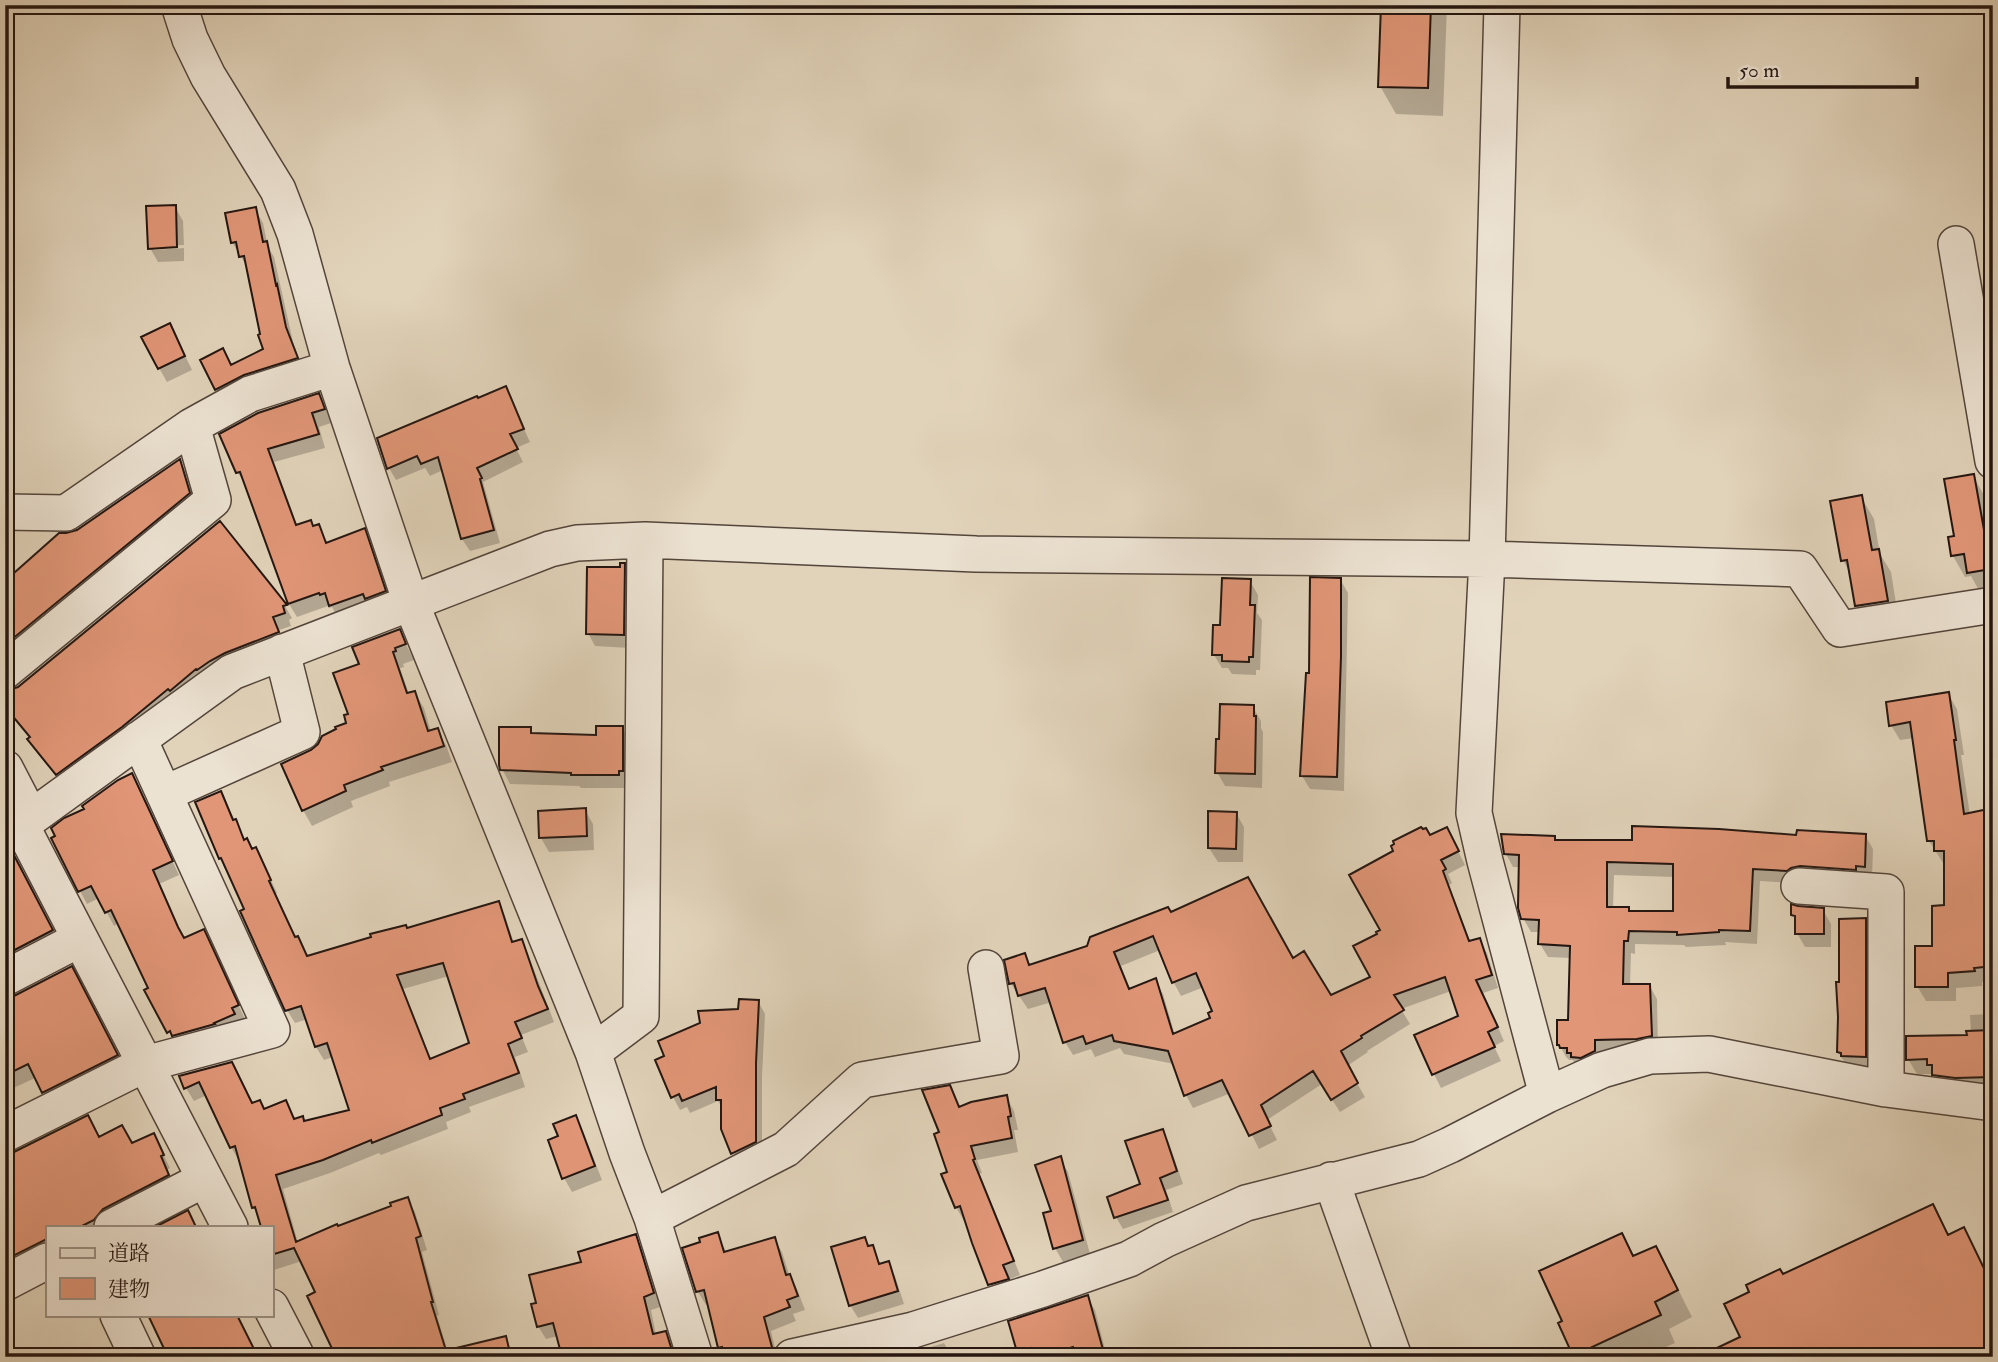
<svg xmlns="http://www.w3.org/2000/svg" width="1998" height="1362" viewBox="0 0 1998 1362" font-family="'IM FELL Double Pica','Noto Serif JP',serif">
<rect width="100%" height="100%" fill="#e1d3ba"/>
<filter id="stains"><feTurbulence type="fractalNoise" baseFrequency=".00286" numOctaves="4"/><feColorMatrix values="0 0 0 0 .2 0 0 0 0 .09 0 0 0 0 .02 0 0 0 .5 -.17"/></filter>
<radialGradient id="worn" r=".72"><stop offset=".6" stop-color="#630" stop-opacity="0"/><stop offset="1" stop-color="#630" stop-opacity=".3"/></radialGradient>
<path fill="#0003" fill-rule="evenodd" d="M1382 5H1447L1443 116 1396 114 1380 86Z
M175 207 183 221 184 245 154 247V250L184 248V261L158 262 150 248Z
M255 209 263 223 268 247 274 257 293 342 304 372 224 403 202 360 231 366 266 350 249 270 232 242Z
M177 339 192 370 167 382 159 368Z
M505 388 530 442 516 448 523 462 483 482 500 543 470 551 462 539 443 470 430 476 425 468 396 480 389 468 478 400Z
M318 395 326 409 331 423 319 427 325 448 274 462 298 527 314 528 318 526 328 544 364 530 371 543 392 605 338 618 332 607 329 608 328 606 297 617 289 604 246 485 238 473Z
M180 461 187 474 196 507 5 664V584Z
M1973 476 1985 497 1993 541V592L1981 594 1971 576 1965 577 1953 556 1956 537Z
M1861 497 1874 519 1880 554 1891 572 1899 622 1869 627 1857 606 1852 577 1843 560Z
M220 523 285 606 292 618 289 620 291 626 279 630 285 646 65 787 37 752 30 739 5 708V692L19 688Z
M624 565 631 577 630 648 595 646 588 633Z
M1340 579 1348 593 1344 791 1310 789 1302 776 1311 675Z
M1250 581 1258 595 1257 613 1262 620 1260 670H1256V675L1232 674 1228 668H1222L1214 655 1221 627Z
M399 631 414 660 403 664 404 667 400 668 409 694 415 693 424 708 431 732 437 730 446 745 452 762 389 782 390 786 351 801 353 807 312 826 303 810 312 752 349 725 361 665Z
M1993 655V710L1983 657Z
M1948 694 1957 709 1964 755H1961L1970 815 1992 813 1993 981 1982 982V986L1956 988V1001H1926L1917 986 1934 947 1946 907 1945 866 1929 841 1914 738 1900 740 1891 725Z
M1253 707 1261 721V728L1263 732 1262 788 1225 786 1217 772Z
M622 728 630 742 626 788H581L579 786 510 784 502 769 530 729 534 735 597 737Z
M132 775 179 875 159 884 183 940 210 944 245 1019 176 1045 119 923 114 926 99 898 87 904 80 891 86 810Z
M221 794 246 841 252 851 256 850 263 863 277 893 275 894 296 939 297 938 308 957 498 903 505 916 514 943 521 941 528 954 554 1022 521 1035 528 1052 515 1057 525 1087 469 1107 471 1112 446 1122 448 1129 381 1155 379 1153 330 1173 283 1189 298 1243 393 1207 407 1199 415 1212 427 1250 422 1252 439 1315 437 1316 447 1349 465 1345 467 1347 505 1338 514 1357H337L317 1293 302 1261 274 1270 271 1264V1227H260L240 1160 239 1161 231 1147 207 1095 194 1101 186 1088 231 1064 252 1105 264 1111 285 1102 295 1121 304 1122 351 1111 333 1057 324 1060 316 1047 308 1019 295 1023 287 1010 246 910 220 858ZM449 976 466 1027 468 1046 432 1061 403 989Z
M585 810 593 824 594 850 549 852 541 838Z
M1236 813 1244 827 1243 862H1218L1209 848Z
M1865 835 1873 849 1872 879 1795 883 1760 881 1757 944 1725 942 1726 945 1686 947 1684 945 1635 944V954L1631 953 1630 986 1649 985 1657 999 1658 1049 1576 1066 1573 1060H1569L1566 1057 1559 1044 1570 1022 1571 958 1548 957 1540 944V932H1531L1523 918 1521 867H1513L1506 854 1554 837 1556 841 1633 842ZM1614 875 1675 877V913H1631L1628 909H1613Z
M1430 838 1454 843 1465 865 1448 874 1452 883 1449 885 1471 943 1479 940 1487 953 1498 988 1483 993 1504 1041 1494 1046 1501 1061 1441 1088 1434 1074 1460 1016 1451 991 1401 1009 1410 1024 1367 1051 1368 1052 1347 1066 1365 1097 1340 1112 1322 1084 1267 1120 1277 1140 1259 1149 1231 1093 1193 1108 1186 1095 1174 1064 1124 1054 1120 1048 1095 1057 1091 1049 1073 1055 1065 1042 1052 1002 1028 1009 1011 984 1024 955 1031 966 1089 948 1170 914 1293 960 1330 997 1372 978 1379 935ZM1160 950 1174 983 1181 996 1204 987 1214 1012 1213 1019 1175 1035 1163 994 1155 981 1130 990 1121 966Z
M5 854 18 864 59 944 5 972Z
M1823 910 1831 924V947H1805L1797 933V922L1793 915Z
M1865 919 1873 933V1070L1847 1066 1838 1052 1841 983Z
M79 981 124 1069 51 1105 37 1077 5 1092V1040Z
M758 1001 765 1014 762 1077V1155L740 1166 723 1128V1109L718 1101 690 1113 687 1107 680 1110 673 1097 739 1010Z
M1993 1014V1092L1943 1090 1934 1074H1917L1908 1059 1968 1036 1971 1032 1970 1015Z
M949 1087 960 1108 1006 1097 1014 1111 1018 1130H1014L1018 1152 977 1160 982 1173 979 1174 1020 1275 1010 1279 1016 1292 998 1298 990 1284 966 1220 964 1221 956 1207 942 1133Z
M575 1118 583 1131 602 1180 572 1192 564 1178 560 1137Z
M1162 1131 1169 1143 1183 1184 1166 1190 1173 1212 1123 1229 1116 1217 1142 1185Z
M154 1136 170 1168 167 1170 175 1189 105 1227H47V1256L5 1275V1156L99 1139 132 1145Z
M1060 1159 1068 1172 1090 1254 1063 1262 1055 1248 1053 1212Z
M717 1234 727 1253 774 1239 782 1252 789 1274 797 1289 805 1310 793 1314 796 1321 771 1331 777 1357H725L720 1347 709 1304 706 1305 698 1292 685 1249 702 1244Z
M1622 1235 1635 1258 1656 1248 1671 1275 1692 1317 1669 1329 1675 1343 1644 1357H1576L1560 1324Z
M635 1236 643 1249 660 1307 651 1310 656 1335 665 1333 673 1346 676 1357H634L558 1336 546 1339 538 1326V1304L583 1263Z
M864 1239 869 1248 872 1247 881 1265 888 1263 895 1276 904 1304 858 1318 850 1305Z
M1087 1297 1095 1310 1107 1357H1022L1010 1322Z
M150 1315H239L237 1316 257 1357H166L169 1355Z
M944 1343 952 1357H894L918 1351Z"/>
<path fill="#e19677" stroke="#241611" stroke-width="2" fill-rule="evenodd" d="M1381 5H1431L1428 88 1378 87Z
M176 205 177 247 148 249 146 206Z
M256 207 263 242 267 241 276 285 277 284 286 327 298 358 244 375 215 390 200 360 223 348 231 365 263 349 258 335 260 334 244 256 239 257 236 242 231 243 225 213Z
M170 323 185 356 158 369 141 337Z
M506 386 524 429 510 434 518 449 477 468 482 478 480 479 494 530 461 539 438 457 421 464 417 456 387 469 377 438 477 396 478 398Z
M319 393 325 409 312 413 319 434 268 449 296 525 311 520 313 526 319 524 326 543 365 528 386 591 365 599 363 594 329 606 325 593 320 595 319 593 288 604 240 472 236 473 219 434 258 413Z
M180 459 190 493 5 645V581L59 533H66L77 530Z
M1974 474 1991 569 1967 573 1964 554 1951 556 1948 537 1954 536 1944 479Z
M1862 495 1872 550 1879 549 1888 601 1855 606 1847 560 1841 561 1830 501Z
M220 521 287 605 283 606 285 613 273 617 279 632 225 653 210 661 197 670 196 669 170 691 168 689 122 727 56 775 27 739 30 737 5 707V691L18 687Z
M620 563H625L624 635 586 634 587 567H620Z
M1310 577 1341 578V656L1337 777 1300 776 1306 673H1309Z
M1222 578 1251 579 1250 605H1255L1253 657H1249V662L1222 661V655H1212L1213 625H1220Z
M400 629 406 644 395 648 396 651 393 652 407 693 415 691 428 731 438 728 444 746 381 767 383 770 344 785 346 791 302 811 281 764 311 750 318 744 322 736 336 729 335 727 346 723 344 715 348 714 333 673 359 664 352 647Z
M1949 692 1956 740H1954L1964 814 1993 808V966L1974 968 1975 971 1948 973V987H1915V946H1932V906L1944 905V851H1934V841H1927L1910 722 1889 726 1886 702Z
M1220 704 1254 705V716H1256L1255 774 1215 773 1216 739H1219Z
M596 726H623V771H619V775H571V773L500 770 499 765V727H531V733L596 735Z
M132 773 173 861 153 870 178 927 184 938 204 929 239 1005 232 1008 235 1014 214 1023 215 1024 172 1036 170 1031 167 1033 144 990 148 988 111 910 105 913 91 886 78 892 51 838 55 836 51 828 64 818 84 809 82 806 118 780Z
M221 791 233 820 236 819 244 840 247 838 252 849 256 847 271 880 269 881 295 937 298 936 307 956 371 937 370 934 406 925 407 928 499 901 512 942 522 939 538 986 548 1009 515 1022 522 1038 508 1044 519 1073 463 1094 465 1099 440 1108 442 1115 372 1143 371 1140 323 1160 276 1175 296 1242 337 1224 338 1226 391 1206 390 1203 408 1197 421 1236 416 1238 433 1302H431L448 1357H336L307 1296 315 1292 294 1248 271 1255V1227H261L255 1207 252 1208 235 1146 230 1148 199 1082 184 1089 179 1076 232 1062 252 1103 260 1100 264 1109 286 1100 294 1119 303 1116 304 1121 349 1110 327 1043 315 1047 301 1006 285 1011 240 911 244 909 221 858 219 859 195 802ZM443 963 469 1043 430 1059 397 975Z
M586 808 587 836 539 838 538 811Z
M1208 811 1237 812 1236 849 1208 848Z
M1632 826 1719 829 1796 835 1797 830 1866 834 1865 867 1856 866V870L1800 866 1791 868 1787 871 1753 869 1750 931 1719 930V932L1677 935V932L1629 931 1628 941H1624L1623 984H1650L1652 1036 1637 1039 1595 1040V1051L1581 1058 1571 1057V1053H1567V1048H1560L1559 1045H1557V1020H1568L1570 946 1538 944 1539 920 1521 919 1518 908 1519 855 1504 854 1501 834 1555 836V840H1632ZM1607 862 1673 864V911H1629V907H1607Z
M1421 827 1423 829 1426 828 1430 835 1447 827 1459 851 1441 860 1446 869 1443 871 1469 941 1480 938 1492 975 1476 980 1498 1027 1488 1032 1495 1047 1432 1075 1414 1035 1458 1016 1445 977 1394 995 1404 1010 1361 1036 1362 1038 1341 1051 1358 1083 1331 1100 1313 1071 1261 1105 1271 1126 1249 1136 1222 1080 1184 1096 1168 1051 1114 1041 1112 1035 1086 1044 1083 1036 1063 1043 1045 988 1018 996 1014 983 1009 984 1004 960 1025 953 1029 965 1087 946 1090 937 1168 907 1171 912 1248 877 1293 958 1304 951 1331 995 1370 977 1353 946 1377 934 1376 932 1380 930 1349 875 1393 851 1391 846 1394 844 1393 841ZM1153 936 1172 983 1196 973 1212 1011 1208 1013 1210 1018 1173 1034 1156 978 1129 989 1114 952Z
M5 838 53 930 5 955Z
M1791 904 1798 906 1824 908V934H1795V916L1791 915Z
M1866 918V1057L1841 1056V1053L1837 1052 1838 1017 1836 982H1839V919Z
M72 966 118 1055 42 1093 28 1064 10 1073 5 1063V998L14 996Z
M739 999 759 1000 756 1063V1142L731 1154 721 1129V1100H716V1087L682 1101 679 1094 671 1098 655 1060 664 1056 658 1041 700 1023 698 1011 738 1009Z
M1993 1030V1077L1955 1078 1932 1075V1065H1927V1059L1906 1060V1036L1967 1035 1966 1031Z
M950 1085 959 1107 971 1102 1007 1095 1011 1116 1008 1117 1012 1138 971 1146 975 1159 973 1160 1014 1261 1003 1265 1009 1279 988 1285 972 1243 960 1206 955 1208 941 1174 947 1172 934 1134 939 1132 922 1090Z
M88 1115 99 1137 122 1125 132 1143 154 1133 164 1155 161 1156 169 1175 103 1209 94 1220 80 1227H47V1239L5 1260V1154L14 1152Z
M576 1115 595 1166 562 1179 548 1140 558 1136 553 1124Z
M1163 1129 1177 1171 1160 1178 1168 1200 1114 1218 1107 1197 1140 1184 1125 1141Z
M1061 1156 1083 1240 1053 1249 1043 1213 1051 1211 1035 1165Z
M1933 1204 1948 1235 1964 1227 1993 1287V1357H1698L1740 1337 1724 1304 1749 1292 1746 1285 1780 1269 1783 1274Z
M188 1210 196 1227H155Z
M718 1232 724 1252 775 1237 786 1275 790 1274 798 1296 787 1300 790 1307 764 1317 773 1351 772 1357H735L734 1352 724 1355 722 1347 718 1348 704 1290 696 1292 682 1248 700 1242 699 1238Z
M1622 1233 1633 1256 1656 1246 1678 1290 1655 1302 1661 1315 1573 1356 1558 1323 1562 1321 1539 1271Z
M636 1234 654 1293 644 1297 653 1334 666 1331 674 1357H562L553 1323 537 1327 531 1304 536 1303 529 1275 581 1262 578 1252Z
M865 1237 868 1246 873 1245 879 1264 889 1261 898 1291 849 1306 831 1247Z
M1088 1295 1105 1357H1076L1073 1347 1040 1357H1034L1031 1348 1017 1352 1008 1321Z
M148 1315H237L258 1357H168Z
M506 1336 511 1357H453L452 1349Z"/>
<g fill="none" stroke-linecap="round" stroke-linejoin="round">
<defs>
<path id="minor" d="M179 5 190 39 208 76 278 190 295 234 332 368 411 603 593 1052 627 1153 652 1218 695 1357
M1502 5 1487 559 1474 813 1485 861 1547 1095
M1956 244 1993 461
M5 512 66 513 192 426 250 394 332 368
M5 671 213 500 192 426
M5 768 31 818
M164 794 302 732 282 652
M1799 886 1886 892V1089
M5 978 80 939
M593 1052 641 1016 645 540
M5 1134 145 1064 272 1030 139 739
M1331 1180 1394 1357
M652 1218 786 1149 862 1080 1001 1056 986 968
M112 1227 205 1179
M230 1227 21 825 232 672 550 549 577 543 645 540 976 554 1487 559 1800 569 1840 629 1993 605
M5 1283 47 1261
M271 1307 297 1357
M118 1315 138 1357
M792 1357 913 1330 1043 1289 1129 1259 1164 1240 1246 1203 1419 1159 1450 1145 1547 1095 1602 1070 1650 1056 1709 1054 1886 1089 1993 1103"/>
</defs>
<use href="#minor" stroke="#53453b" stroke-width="38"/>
<use href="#minor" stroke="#ece2d2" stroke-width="35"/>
</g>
<rect width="1998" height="1362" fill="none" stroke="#e1d3ba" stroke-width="28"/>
<rect x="7" y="7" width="1984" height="1348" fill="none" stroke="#241611" stroke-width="3.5"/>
<rect x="14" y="14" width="1970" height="1334" fill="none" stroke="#241611" stroke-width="2"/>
<rect x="46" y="1226" width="228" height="91" fill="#ece2d2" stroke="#9c9085" stroke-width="2"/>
<rect x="60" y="1248" width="35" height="10" fill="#ece2d2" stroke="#9c9085" stroke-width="2"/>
<text x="108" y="1260" font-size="21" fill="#241611">道路</text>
<rect x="60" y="1278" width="35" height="21" fill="#e19677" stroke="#9c9085" stroke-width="2"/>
<text x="108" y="1296" font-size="21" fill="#241611">建物</text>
<path d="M1728 77v10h189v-10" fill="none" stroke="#241611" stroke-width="3.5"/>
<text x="1739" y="77" font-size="21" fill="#241611" stroke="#ece2d2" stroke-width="5" paint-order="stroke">50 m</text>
<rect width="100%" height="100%" filter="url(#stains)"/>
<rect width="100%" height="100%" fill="url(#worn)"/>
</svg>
